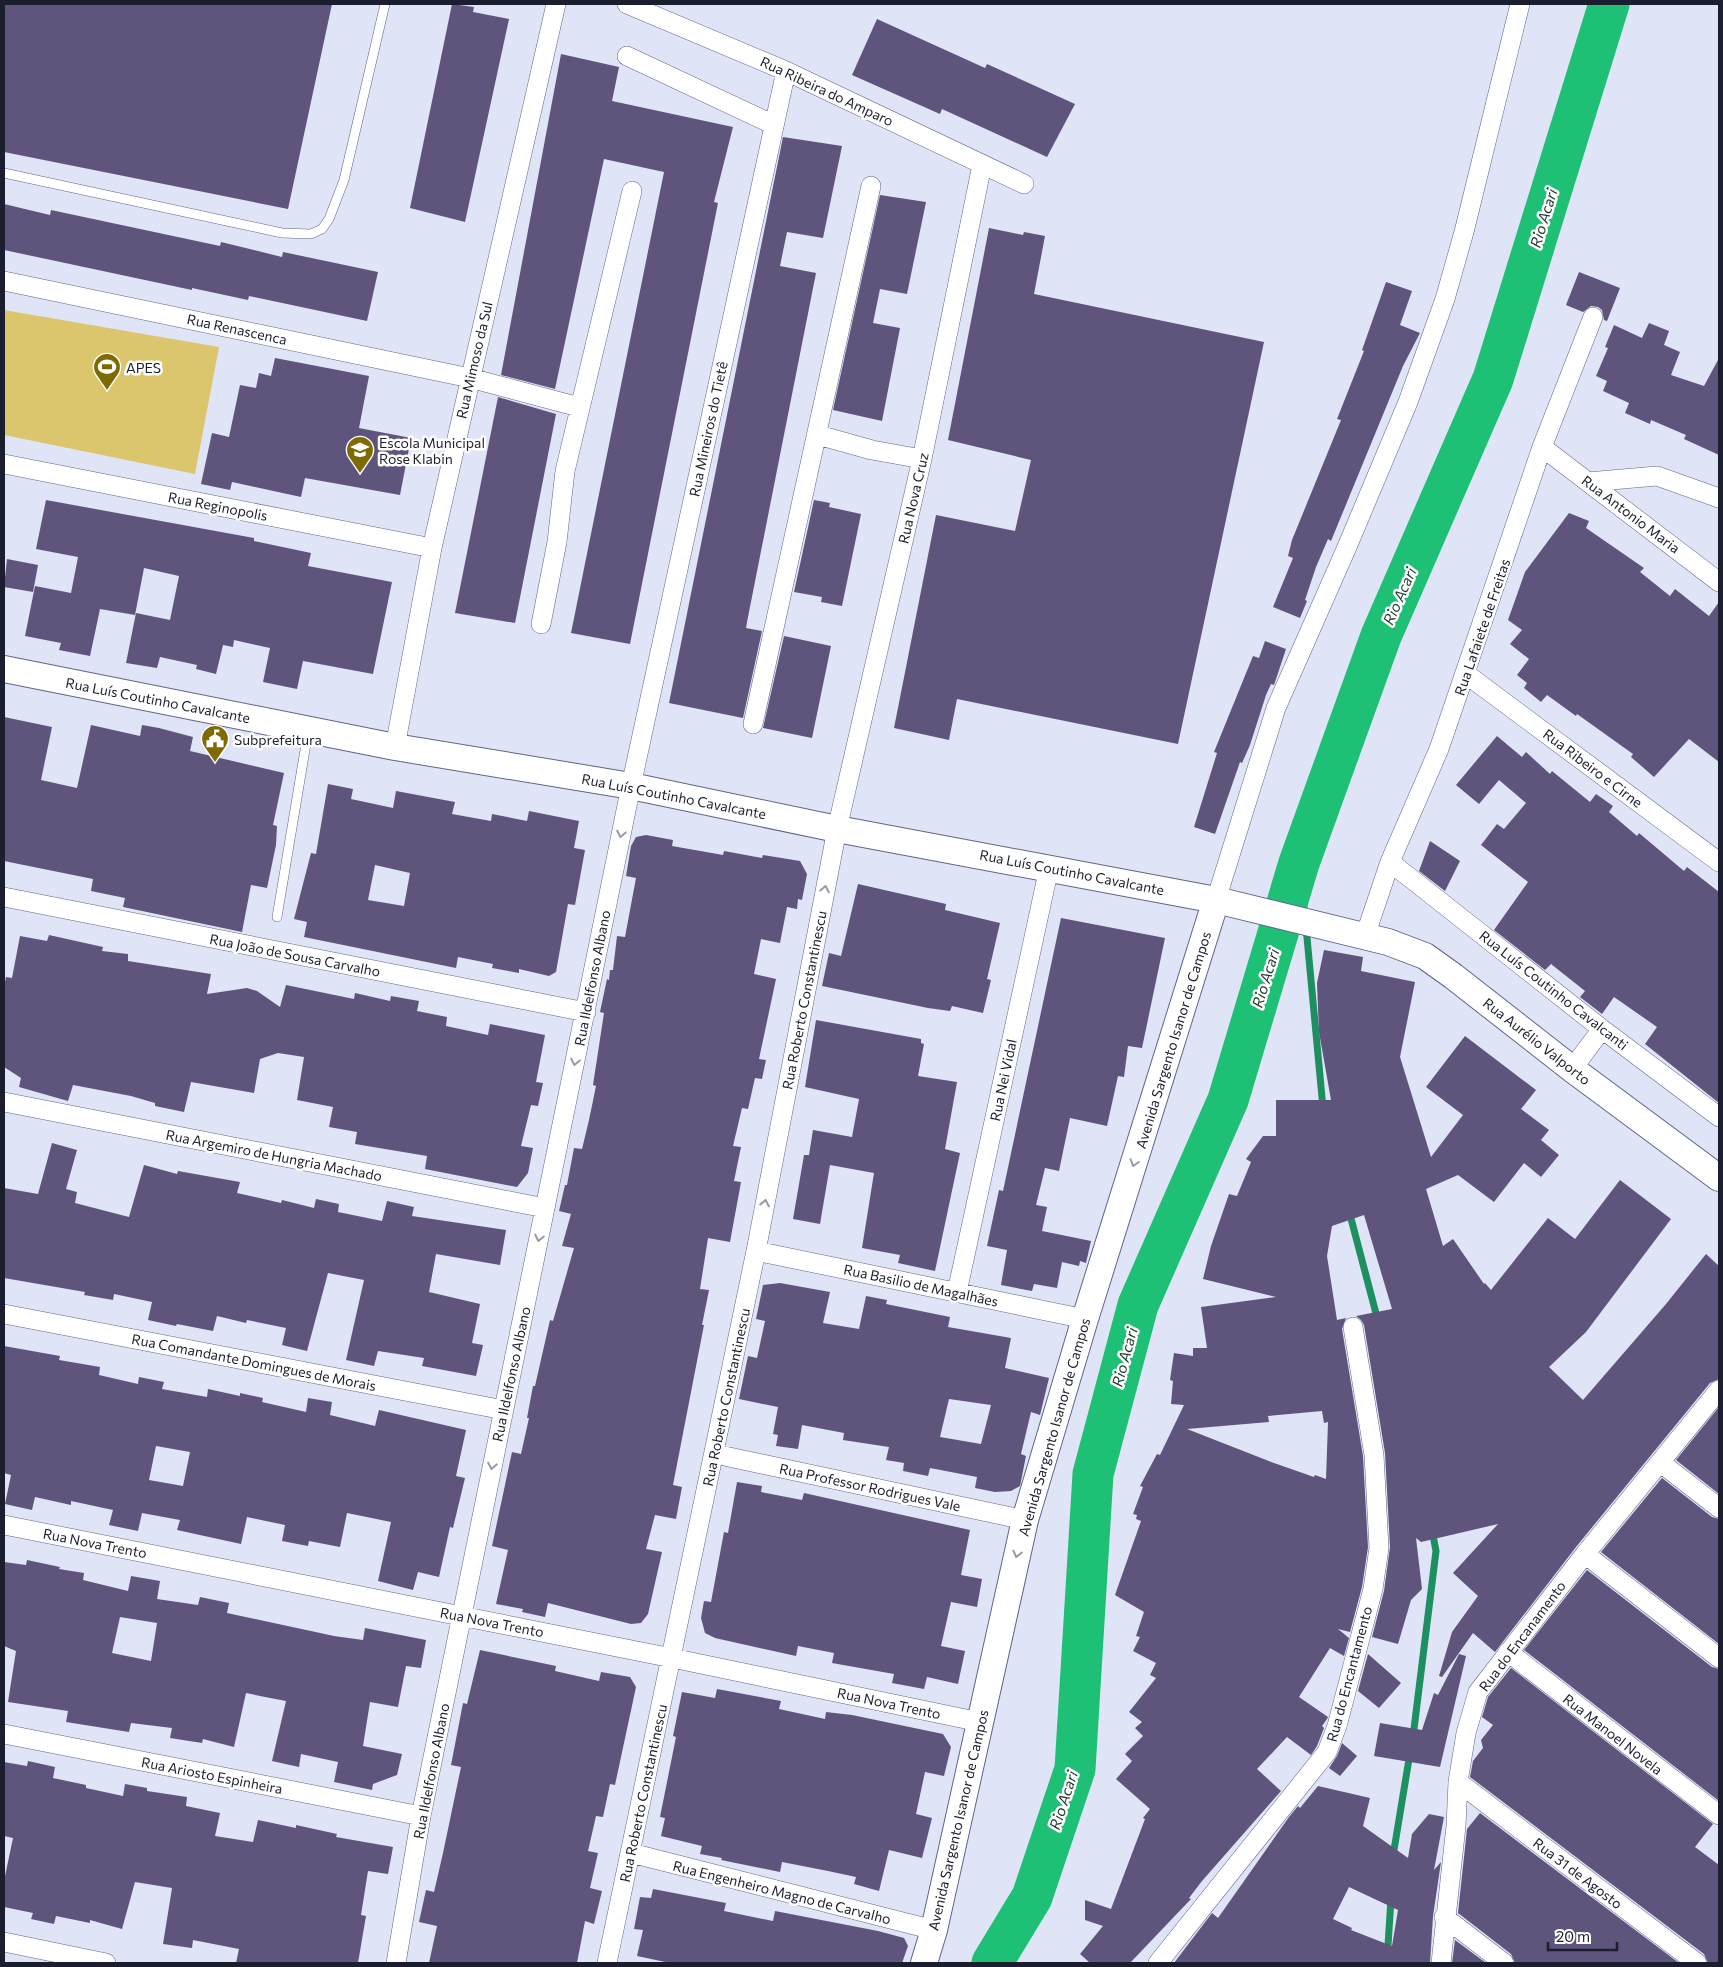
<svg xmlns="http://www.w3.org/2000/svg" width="1723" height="1967" viewBox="0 0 1723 1967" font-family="Commissioner,sans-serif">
<rect width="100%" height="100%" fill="#e0e4f7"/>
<path fill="#dbc66d" d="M4 310 219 347 195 474 4 435Z"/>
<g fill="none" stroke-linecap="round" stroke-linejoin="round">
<path stroke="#1d8f60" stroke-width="7" d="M1299 863 1305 917
M1306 927 1323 1108
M1349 1211 1378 1321
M1413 1737 1436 1551 1432 1530
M1393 1856 1410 1753
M1390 1963 1388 1945 1391 1899"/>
<path stroke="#1ec075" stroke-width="41" d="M992 1963 1032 1897 1075 1769 1093 1474 1138 1305 1228 1100 1299 863 1381 636 1493 379 1609 4"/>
</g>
<path fill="#5f547c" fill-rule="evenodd" d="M4 4H332L288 209 4 152Z
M452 4 474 7 473 12 509 19 465 222 410 208Z
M877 19 985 68 987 64 1075 104 1047 157 942 109 940 114 852 75Z
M561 54 619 67 612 101 733 127 714 202 718 203 630 644 571 633 664 172 604 159 555 389 501 375Z
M783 137 842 146 823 238 787 232 780 266 816 273 747 622 746 628 762 631 743 718 669 703Z
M880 195 926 202 907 294 880 289 873 323 900 328 882 421 833 410Z
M4 204 50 215 51 210 220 246 221 242 282 257 283 252 378 272 367 321 249 296 248 300 192 288V290L4 250Z
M989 228 1023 235 1024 232 1045 236 1034 294 1264 342 1178 744 957 699 949 740 894 728 936 515 1015 531 1031 460 948 440Z
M1579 272 1620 288 1607 321 1604 320 1602 310 1598 307 1591 306 1583 312 1566 305Z
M1386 282 1412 291 1400 325 1420 333 1403 366 1331 541 1328 539 1316 567 1305 600 1307 601 1300 618 1273 607 1293 558 1288 556 1292 540 1341 420 1337 419 1364 351 1362 350Z
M1649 323 1669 331 1664 345 1680 352 1671 375 1704 386 1719 358V455L1684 439 1686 435 1651 420 1650 424 1625 413 1629 403 1603 391 1607 381 1596 376 1608 348 1605 347 1614 325 1642 338Z
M275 358 369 376 359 428 411 438 400 495 305 478 301 497 232 482 230 490 201 484 212 433 229 437 240 385 256 388 259 373 271 376Z
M498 397 556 414 515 623 455 613Z
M46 500 254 538V541L311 553 308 566 392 582 373 674 303 661 297 689 263 682 270 648 234 640 233 647 223 645 216 674 196 669 197 665 160 657 157 668 126 663 136 613 170 620 179 576 144 568 135 615 100 609 90 656 59 650 61 643 25 636 35 586 71 593 78 557 36 549Z
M814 500 830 503 829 507 861 514 842 606 821 602 822 597 794 592Z
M1569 513 1589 521 1586 528 1644 568 1640 572 1670 596 1675 589 1709 616 1719 602V762L1689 739 1654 777 1631 757 1633 754 1577 714 1576 716 1547 695 1541 702 1524 688 1527 683 1517 675 1529 659 1510 644 1522 630 1508 620 1525 572Z
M7 559 38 565 33 592 4 587Z
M784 636 831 646 812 738 763 728Z
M1265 641 1286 649 1274 685 1271 684 1266 695 1250 745 1242 763 1240 762 1215 834 1194 827 1217 753 1214 752 1253 656 1259 658Z
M4 717 52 727 41 780 77 788 91 725 140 736 142 725 159 728 193 737 190 751 284 773 273 825 277 826 276 845 267 888 251 885 242 932 123 907 125 898 91 891 93 879 4 861Z
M1497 736 1522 757 1526 752 1550 774 1552 771 1590 802 1596 794 1613 806 1609 812 1637 836 1639 833 1684 871 1687 867 1719 892V1103L1645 1044 1657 1027 1614 997 1602 1014 1580 997 1585 991 1551 964 1545 970 1494 930 1528 882 1481 845 1497 824 1504 829 1526 803 1499 780 1479 804 1456 785Z
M328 784 353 789 351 799 393 808 396 791 455 802 452 814 491 821 492 814 527 821 529 811 579 821 574 848 585 850 575 905 568 904 556 972 549 976 519 969V973L492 968 493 964 458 957 456 968 304 937 307 922 294 919 311 853 316 854ZM375 865 410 873 404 906 368 900Z
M646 835 673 840 672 846 723 855 724 851 762 858 763 855 800 861 807 874 802 900 798 899 797 909 787 907 780 943 761 939 754 974 776 979 759 1059 766 1060 762 1079 755 1078 748 1109 742 1108 733 1146 741 1147 734 1181 741 1182 730 1242 708 1238 700 1289 709 1290 702 1325H704L673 1485 682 1487 676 1519 655 1515 646 1549 662 1552 648 1614 641 1623 631 1624 548 1603 545 1617 522 1612 523 1609 496 1604 508 1550 492 1546 512 1452 521 1454 529 1418H527L533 1386H535L550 1320 553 1321 574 1248 562 1246 571 1214 559 1211 565 1185H567L574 1148 582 1149 589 1120 596 1086 593 1085 604 1013 600 1012 607 979 609 980 610 970H613L617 936 625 937 636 878 626 876 631 846 636 837Z
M1430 841 1460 861 1445 891 1419 871Z
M858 884 946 904 945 910 1000 923 987 979 991 980 983 1013 952 1006 950 1011 928 1008 822 986 829 953 841 956Z
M1061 918 1165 938 1142 1048 1128 1046 1124 1077 1118 1076 1107 1126 1070 1118 1059 1171 1045 1168 1036 1205 1047 1207 1042 1231 1091 1241 1086 1263 1080 1261 1079 1266 1062 1262 1057 1288 1034 1284 1032 1291 1001 1285 1007 1250 987 1246 999 1190 1003 1191Z
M49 935 103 947 102 951 128 954V961L211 974 207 994 247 988 257 991 280 1007 286 985 354 999 355 993 390 1001 391 996 419 1001 417 1011 447 1017 446 1026 488 1035 490 1024 545 1035 536 1082 543 1083 538 1106 531 1105 521 1146 533 1148 528 1173 517 1187 425 1169 427 1156 355 1144 357 1132 329 1127 333 1107 297 1100 304 1057 278 1053 260 1059 254 1093 191 1082 184 1112 155 1106V1103L131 1096 73 1085 68 1101 19 1087 21 1078 4 1067V987L6 977 12 978 20 936 47 941Z
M1324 950 1363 957 1361 971 1415 982 1400 1057 1431 1157 1463 1115 1426 1087 1465 1036 1536 1090 1521 1109 1549 1130 1541 1140 1559 1155 1541 1177 1524 1163 1494 1202 1458 1175 1426 1189 1443 1246 1453 1239 1484 1284 1485 1283 1491 1290 1548 1218 1575 1239 1620 1180 1671 1219 1586 1332 1549 1367 1583 1400 1666 1304 1706 1254 1719 1266V1379L1710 1383 1576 1547 1495 1652 1473 1633 1442 1677 1439 1676 1452 1632 1478 1596 1453 1573 1498 1524 1421 1542 1416 1538 1422 1589 1411 1600 1398 1644 1372 1637 1384 1591 1390 1547 1385 1453 1364 1325 1361 1320 1356 1316 1392 1309 1364 1215 1332 1226 1327 1256 1337 1320 1346 1318 1342 1329 1363 1456 1368 1547 1362 1587 1350 1632 1338 1629 1349 1638 1344 1656 1330 1648 1299 1697 1328 1717 1327 1719 1322 1726 1324 1728 1317 1746 1311 1755 1287 1737 1257 1769 1281 1791 1202 1881 1189 1898 1191 1899 1130 1963H1090L1080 1954 1103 1926 1085 1920V1900L1111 1909 1145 1819 1143 1818 1150 1809 1116 1779 1132 1761 1125 1754 1143 1736 1135 1728 1142 1722 1129 1712 1156 1678 1150 1675 1156 1663 1133 1651 1140 1637 1136 1636 1144 1612 1115 1595 1141 1521 1136 1519 1137 1515 1133 1514 1143 1487 1140 1486 1157 1454 1160 1455 1184 1405 1171 1404 1173 1381 1170 1380 1174 1353 1193 1356V1348H1207L1201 1307 1276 1297 1203 1279 1211 1246 1229 1194 1237 1196 1251 1162 1246 1159 1263 1136H1276V1100H1331L1319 1032 1317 983ZM1322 1411 1324 1423 1328 1422 1326 1479 1315 1475 1314 1477 1274 1463 1187 1429 1269 1422 1268 1416Z
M816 1020 921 1039V1043L924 1044 918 1076 957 1082 945 1149 960 1153 935 1271 898 1263 900 1255 862 1248 874 1173 830 1165 820 1224 793 1219 804 1155H809L813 1130 852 1137 859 1099 805 1087Z
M52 1143 77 1150 66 1189 77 1192 75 1203 129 1217 144 1165 177 1174 178 1171 240 1182 237 1193 281 1203 282 1200 314 1208 316 1199 339 1204 338 1212 382 1221 387 1201 414 1207 412 1216 506 1230 500 1265 436 1254 429 1292 480 1304 472 1343 483 1345 476 1376 422 1366 424 1358 378 1351 374 1366 346 1360 364 1280 328 1273 307 1351 282 1345 286 1328 247 1320 246 1323 217 1316 213 1331 177 1324 176 1326 148 1320 152 1302 114 1294 113 1300 84 1295 85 1292 4 1278V1188L38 1194Z
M780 1283 830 1292 823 1323 859 1329 866 1296 887 1300 886 1304 950 1317 948 1327 1011 1338 1005 1368 1049 1378 1040 1415 1031 1412 1021 1454 1026 1456 1020 1486 1011 1491 995 1492 975 1488 977 1477 930 1468 928 1476 903 1471 904 1463 886 1460 889 1447 843 1440 844 1433 802 1425 798 1449 776 1446 778 1435 773 1434 778 1407 739 1399 748 1356 757 1358 765 1321 756 1319 763 1285ZM949 1399 991 1405 981 1444 940 1437Z
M4 1346 60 1356 59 1360 100 1367 99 1375 138 1384 139 1377 164 1382 162 1389 207 1397 208 1389 240 1396V1393L263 1398 262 1402 306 1412 308 1398 332 1402 330 1415 375 1426 379 1410 466 1430 456 1476 465 1478 453 1528 450 1527 439 1577 418 1572 413 1590 378 1581 391 1522 347 1513 340 1547 309 1541 308 1546 282 1541 285 1525 247 1517 241 1544 177 1530 180 1520 142 1513 138 1531 109 1525 113 1510 71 1501V1505L35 1497 32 1510 5 1504 11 1475 4 1473ZM156 1446 190 1452 183 1486 149 1480Z
M1719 1407V1494L1676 1460Z
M1662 1478 1712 1517 1719 1519V1644L1601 1552Z
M737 1482 762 1486 761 1492 802 1500 804 1493 970 1530 961 1575 982 1579 977 1607 951 1602 941 1646 965 1651 958 1684 927 1677 924 1689 892 1683 894 1674 832 1663 834 1653 798 1646 796 1656 715 1638 705 1633 701 1618 704 1601 711 1602 724 1532 728 1533Z
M27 1560 60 1567 59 1569 84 1573 83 1580 128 1591 131 1576 160 1581 157 1599 198 1605 200 1597 229 1603 227 1613 334 1636 363 1640 365 1628 426 1640 421 1668 406 1666 398 1707 370 1702 363 1746 402 1754 397 1775 373 1784 372 1790 334 1782 338 1762 301 1754 299 1767 272 1761 286 1701 265 1697 246 1693 234 1747 203 1739 202 1743 170 1738 172 1728 131 1723 129 1732 66 1722 68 1711 8 1702 16 1651 4 1646V1562L26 1565ZM120 1617 157 1623 151 1661 112 1653Z
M1587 1570 1712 1667 1719 1669V1801L1524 1650Z
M480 1650 556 1666 555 1671 599 1681 601 1672 630 1677 636 1687 615 1785 610 1784 603 1817 596 1816 588 1851 598 1853 590 1888 602 1891 594 1924 585 1921 577 1963H429L437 1926 419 1922 426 1890 434 1892 443 1853 461 1767 451 1765 463 1703 467 1704Z
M1368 1654 1401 1683 1379 1708 1358 1691Z
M1459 1654 1466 1656 1440 1767 1374 1756 1380 1723 1422 1730 1434 1693 1438 1695Z
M1511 1668 1713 1824 1695 1847 1719 1865V1963H1708L1704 1954 1470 1777 1473 1761 1483 1748 1481 1740 1493 1725 1482 1717 1488 1697Z
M717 1689 781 1701 779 1709 825 1719 826 1712 852 1715 943 1734 951 1747 944 1776 925 1772 916 1814 932 1818 922 1858 889 1850 879 1891 854 1884 856 1877 828 1871 782 1862 780 1872 721 1860 722 1858 700 1854 702 1846 661 1836 665 1818 660 1817 676 1737 673 1736 682 1692 715 1698Z
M1342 1743 1357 1756 1340 1776 1329 1768 1337 1756Z
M28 1761 55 1767 53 1778 86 1785V1788L123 1796 125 1784 147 1788V1791L187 1797 186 1806 220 1813 215 1836 253 1842 258 1820 296 1828V1825L337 1834 336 1837 393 1847 388 1874 368 1871 361 1915 366 1916 358 1963H236L239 1949 193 1940 192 1948 163 1944 172 1888 135 1882 122 1929 90 1920V1923L56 1916 54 1924 31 1919 33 1913 4 1907V1881L13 1838 4 1836V1762L27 1766Z
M1318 1786 1370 1798 1363 1826 1408 1858 1412 1834 1429 1814 1444 1817 1434 1870 1441 1862 1433 1916 1430 1963H1174L1212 1913 1218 1918 1289 1817 1298 1806 1300 1808ZM1349 1887 1398 1910 1392 1946 1351 1930 1352 1928 1333 1919Z
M1480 1813 1679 1963H1515L1511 1954 1458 1913 1467 1829Z
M653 1889 726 1903 724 1911 773 1921 775 1911 878 1931 904 1938 908 1946 902 1963H670L637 1956 643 1930 634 1929 640 1897 651 1898Z
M1455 1940 1486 1963H1452Z"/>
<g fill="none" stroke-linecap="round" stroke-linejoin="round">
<defs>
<path id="lane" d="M4 173 282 233 311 234 322 229 329 219 344 180 385 4
M277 917 308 732"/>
<path id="street" d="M627 4 786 71 1024 184
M627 56 774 125
M4 281 470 378 579 407
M818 435 872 450 922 459
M1542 447 1719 582
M4 464 432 548
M1588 482 1657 476 1719 498
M541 624 557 542 565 471 632 191
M1466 674 1719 862
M753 724 871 186
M395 747 432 548 556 4
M1390 862 1602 1029 1719 1117
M4 897 586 1012
M1216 900 1276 708 1347 547 1408 402 1445 299 1464 232 1520 4
M1365 936 1390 862 1439 749 1542 447 1593 317
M1572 1069 1602 1029
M4 1102 545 1208
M756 1251 1085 1319
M957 1292 1049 868
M4 1314 504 1410
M715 1454 1025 1520
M1661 1463 1719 1508
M4 1525 672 1658 980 1722
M1585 1554 1719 1658
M1508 1652 1719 1815
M4 1734 421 1816
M1458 1782 1697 1963
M631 1853 934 1930
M1444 1917 1504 1963
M4 1942 106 1963
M396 1963 421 1816 631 786 786 71
M607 1963 756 1251 837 829 922 459 982 165
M1158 1963 1327 1752 1337 1726 1373 1589 1379 1548 1374 1455 1353 1327
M1441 1963 1456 1826 1458 1782 1466 1733 1478 1692 1585 1554 1719 1390"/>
<path id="secondary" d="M4 669 395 747 631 786 837 829 1216 900 1388 942 1425 956 1453 976 1572 1069 1719 1178
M924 1963 934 1930 1025 1520 1085 1319 1216 900"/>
</defs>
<use href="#lane" stroke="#5e658d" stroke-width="10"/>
<use href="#street" stroke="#5e658d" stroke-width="20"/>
<use href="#secondary" stroke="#5e658d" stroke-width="28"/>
<use href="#lane" stroke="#fff" stroke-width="9"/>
<use href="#street" stroke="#fff" stroke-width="19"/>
<use href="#secondary" stroke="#fff" stroke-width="26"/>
</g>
<defs><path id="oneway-chevron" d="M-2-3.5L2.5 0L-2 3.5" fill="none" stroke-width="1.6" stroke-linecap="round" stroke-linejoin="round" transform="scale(1.25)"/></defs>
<g stroke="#989aa1">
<use href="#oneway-chevron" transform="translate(621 834) rotate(101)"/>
<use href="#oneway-chevron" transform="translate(825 889) rotate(-79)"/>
<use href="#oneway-chevron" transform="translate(575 1062) rotate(102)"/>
<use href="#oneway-chevron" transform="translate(1134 1163) rotate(108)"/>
<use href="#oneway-chevron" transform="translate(765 1203) rotate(-79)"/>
<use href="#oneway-chevron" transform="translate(539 1238) rotate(102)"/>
<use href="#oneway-chevron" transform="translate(492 1466) rotate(101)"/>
<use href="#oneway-chevron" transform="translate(1017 1554) rotate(103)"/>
</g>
<defs>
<symbol id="stadium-pin" viewBox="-11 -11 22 30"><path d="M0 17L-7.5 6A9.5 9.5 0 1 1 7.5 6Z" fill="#7d6a01" stroke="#fff"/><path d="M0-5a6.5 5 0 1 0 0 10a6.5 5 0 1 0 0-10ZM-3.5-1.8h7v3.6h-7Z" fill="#fff"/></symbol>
<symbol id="school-pin" viewBox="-11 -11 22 30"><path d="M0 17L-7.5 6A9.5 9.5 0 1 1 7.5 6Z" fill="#7d6a01" stroke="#fff"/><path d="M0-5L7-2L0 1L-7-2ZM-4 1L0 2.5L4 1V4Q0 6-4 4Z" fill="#fff"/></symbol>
<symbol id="civic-pin" viewBox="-11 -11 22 30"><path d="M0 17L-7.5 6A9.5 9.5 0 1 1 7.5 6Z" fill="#7d6a01" stroke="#fff"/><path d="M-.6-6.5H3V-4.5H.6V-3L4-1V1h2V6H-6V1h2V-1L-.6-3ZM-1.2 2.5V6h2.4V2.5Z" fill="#fff"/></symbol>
</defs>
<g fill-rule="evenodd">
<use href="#stadium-pin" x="91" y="351" width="32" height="43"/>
<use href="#school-pin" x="344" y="434" width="32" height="43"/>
<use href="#civic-pin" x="199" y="723" width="32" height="43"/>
</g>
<g text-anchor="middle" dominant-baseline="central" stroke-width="5" stroke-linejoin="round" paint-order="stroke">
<g font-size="14" fill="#1b1e2e" stroke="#fff">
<text transform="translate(827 91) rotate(25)">Rua Ribeira do Amparo</text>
<text transform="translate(237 329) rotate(12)">Rua Renascenca</text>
<text transform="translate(474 360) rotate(-77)">Rua Mimoso da Sul</text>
<text transform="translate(708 429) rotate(-78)">Rua Mineiros do Tietê</text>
<text transform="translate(913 498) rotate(-77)">Rua Nova Cruz</text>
<text transform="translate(218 506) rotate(11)">Rua Reginopolis</text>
<text transform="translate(1631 514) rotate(37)">Rua Antonio Maria</text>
<text transform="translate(1482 627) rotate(-71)">Rua Lafaiete de Freitas</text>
<text transform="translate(158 700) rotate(11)">Rua Luís Coutinho Cavalcante</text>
<text transform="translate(1593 768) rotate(37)">Rua Ribeiro e Cirne</text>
<text transform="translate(674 796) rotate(11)">Rua Luís Coutinho Cavalcante</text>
<text transform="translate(1072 872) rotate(11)">Rua Luís Coutinho Cavalcante</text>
<text transform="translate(295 955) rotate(11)">Rua João de Sousa Carvalho</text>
<text transform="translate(592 978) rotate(-79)">Rua Ildelfonso Albano</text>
<text transform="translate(1554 990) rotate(38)">Rua Luís Coutinho Cavalcanti</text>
<text transform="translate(804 1000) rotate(-79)">Rua Roberto Constantinescu</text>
<text transform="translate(1173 1040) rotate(-73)">Avenida Sargento Isanor de Campos</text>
<text transform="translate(1537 1041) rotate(38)">Rua Aurélio Valporto</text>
<text transform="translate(1003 1080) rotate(-78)">Rua Nei Vidal</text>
<text transform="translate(274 1155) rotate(11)">Rua Argemiro de Hungria Machado</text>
<text transform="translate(921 1285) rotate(12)">Rua Basilio de Magalhães</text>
<text transform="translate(254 1362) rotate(11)">Rua Comandante Domingues de Morais</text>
<text transform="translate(511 1374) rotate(-78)">Rua Ildelfonso Albano</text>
<text transform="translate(726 1397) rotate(-78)">Rua Roberto Constantinescu</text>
<text transform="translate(1054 1427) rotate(-74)">Avenida Sargento Isanor de Campos</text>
<text transform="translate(870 1487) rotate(12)">Rua Professor Rodrigues Vale</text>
<text transform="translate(95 1543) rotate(11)">Rua Nova Trento</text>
<text transform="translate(492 1622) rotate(11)">Rua Nova Trento</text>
<text transform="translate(1522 1636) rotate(-53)">Rua do Encanamento</text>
<text transform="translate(1349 1674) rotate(-75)">Rua do Encantamento</text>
<text transform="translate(889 1703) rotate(12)">Rua Nova Trento</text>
<text transform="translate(1613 1734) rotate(38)">Rua Manoel Novela</text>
<text transform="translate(431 1771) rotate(-79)">Rua Ildelfonso Albano</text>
<text transform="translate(212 1775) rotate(11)">Rua Ariosto Espinheira</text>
<text transform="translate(643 1793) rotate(-78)">Rua Roberto Constantinescu</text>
<text transform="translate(958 1820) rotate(-77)">Avenida Sargento Isanor de Campos</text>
<text transform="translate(1578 1873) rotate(37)">Rua 31 de Agosto</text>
<text transform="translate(782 1892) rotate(14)">Rua Engenheiro Magno de Carvalho</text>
</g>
<g font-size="14" fill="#1b1e2e" stroke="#fff" text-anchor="start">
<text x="126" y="367">APES</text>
<text x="379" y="442">Escola Municipal<tspan x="379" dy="16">Rose Klabin</tspan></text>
<text x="234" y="739">Subprefeitura</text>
</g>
<g font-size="15" font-style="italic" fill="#1f3728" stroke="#fff">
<text transform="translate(1543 218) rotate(-73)">Rio Acari</text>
<text transform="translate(1399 596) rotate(-66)">Rio Acari</text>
<text transform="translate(1265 978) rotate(-73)">Rio Acari</text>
<text transform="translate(1124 1357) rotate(-75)">Rio Acari</text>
<text transform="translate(1063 1800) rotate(-72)">Rio Acari</text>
</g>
</g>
<rect width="1723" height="1967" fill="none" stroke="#1b1e2e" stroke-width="10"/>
<path d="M1548 1942v8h69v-8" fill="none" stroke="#1b1e2e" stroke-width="2.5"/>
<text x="1556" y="1942" font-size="15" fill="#1b1e2e" stroke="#ffffff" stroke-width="4" paint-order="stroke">20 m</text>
</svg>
